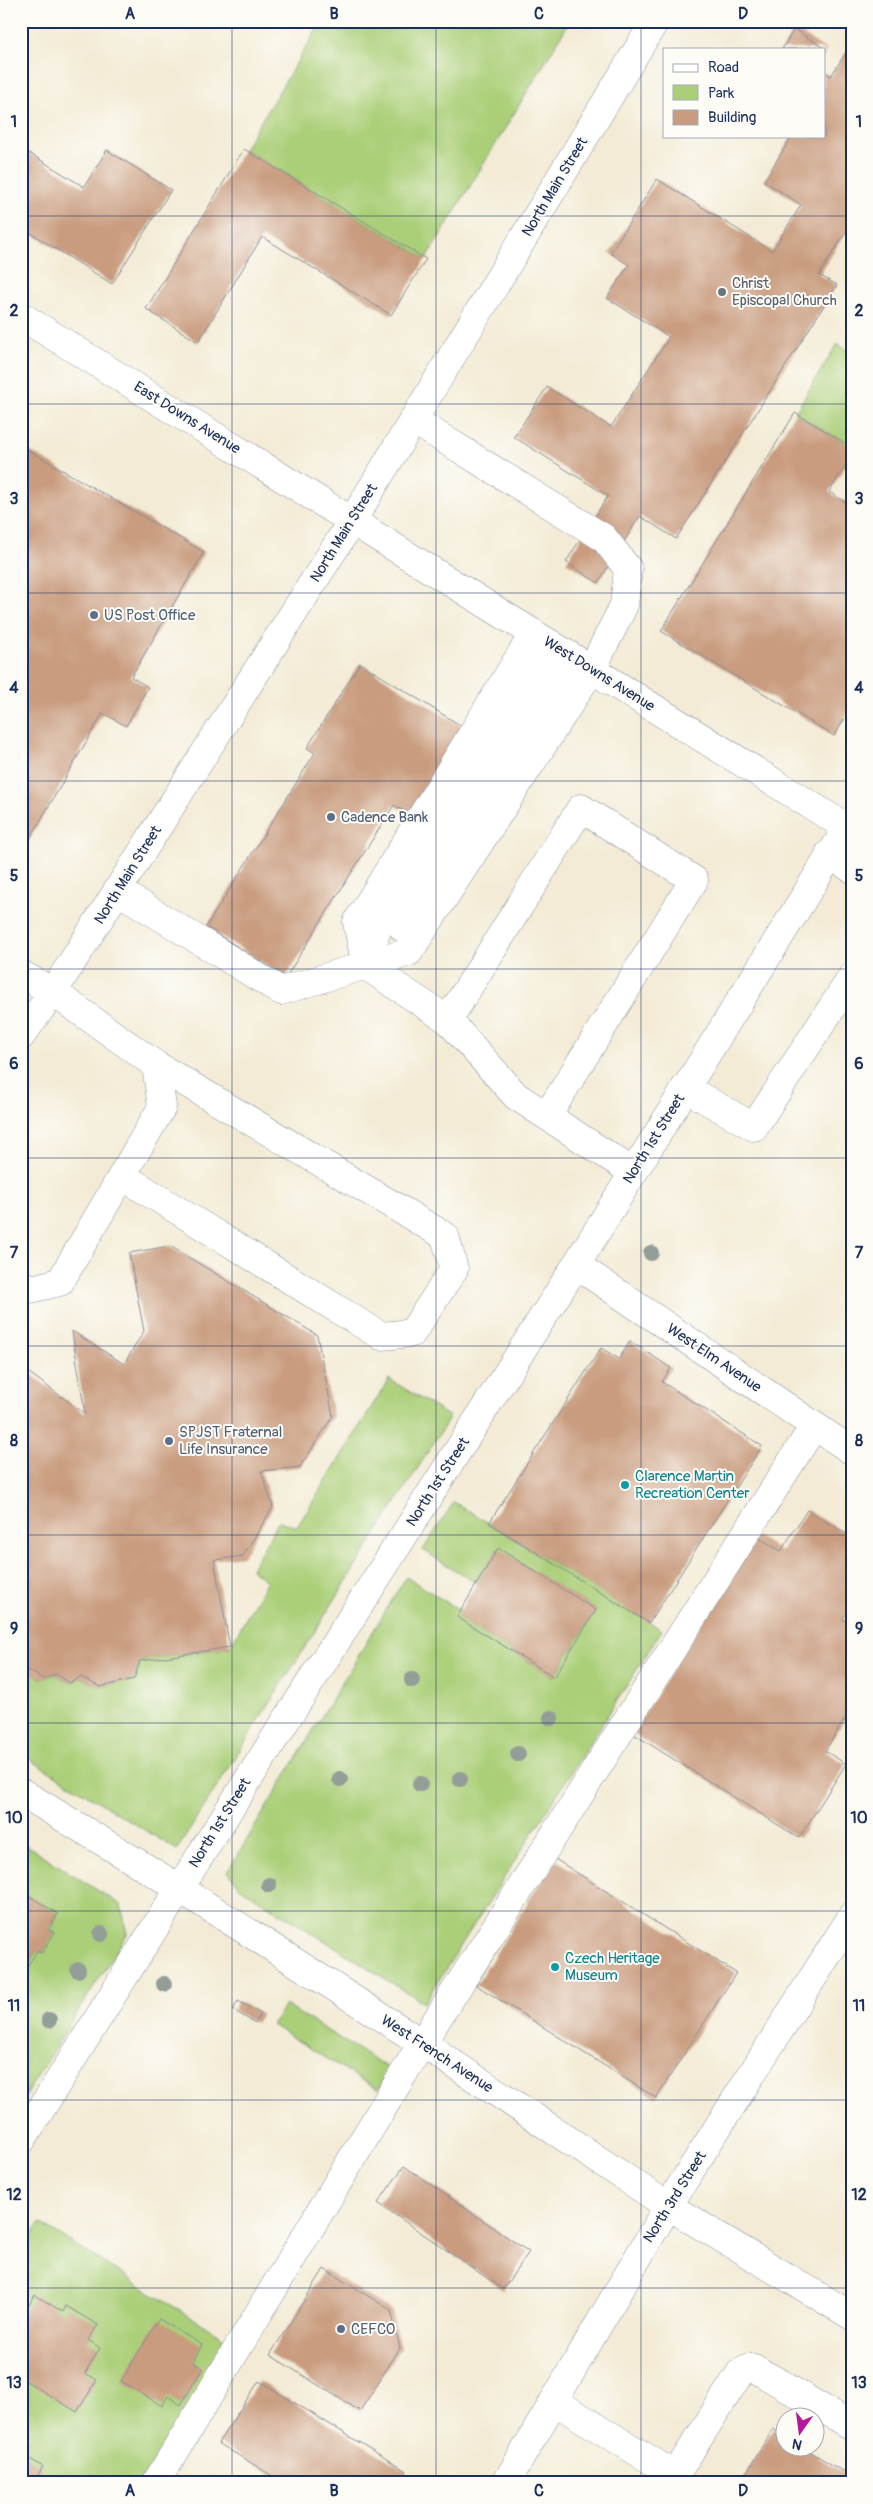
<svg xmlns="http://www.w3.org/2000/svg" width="873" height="2504" viewBox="0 0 873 2504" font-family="Pangolin,sans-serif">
<rect width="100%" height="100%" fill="#fdfcf7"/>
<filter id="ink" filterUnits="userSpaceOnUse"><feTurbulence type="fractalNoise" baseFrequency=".02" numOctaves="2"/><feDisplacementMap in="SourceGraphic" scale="10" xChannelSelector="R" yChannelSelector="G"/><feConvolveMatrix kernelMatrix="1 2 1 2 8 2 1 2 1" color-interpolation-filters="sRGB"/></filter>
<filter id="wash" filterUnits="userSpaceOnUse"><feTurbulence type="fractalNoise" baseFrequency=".0096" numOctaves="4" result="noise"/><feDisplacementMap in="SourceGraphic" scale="20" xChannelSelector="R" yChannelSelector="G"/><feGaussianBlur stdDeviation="1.12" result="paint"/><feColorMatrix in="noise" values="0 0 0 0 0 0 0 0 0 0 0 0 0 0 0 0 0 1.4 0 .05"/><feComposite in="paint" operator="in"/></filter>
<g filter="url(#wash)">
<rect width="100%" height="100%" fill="#f3ebd5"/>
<path fill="#abcf78" stroke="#637f6b" d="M322 21H570L426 259 244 149Z
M837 344 852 353V447L795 413Z
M389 1379 450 1417 177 1850 21 1754V1666L42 1679 56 1674 70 1683 81 1677 100 1687 134 1679 140 1661 230 1647 267 1581 251 1569 279 1521 297 1527Z
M454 1502 662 1630 424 2003 239 1887 228 1871 406 1577 461 1611 457 1617 554 1677 596 1610 498 1549 476 1583 423 1550Z
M21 1842 121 1905 127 1934 21 2102V1976L37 1951 42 1953 55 1933 49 1929 58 1914 21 1891Z
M285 2005 390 2069 378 2090 272 2025Z
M40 2223 224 2338 230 2348 149 2483H21V2253Z"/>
<g id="blocks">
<path fill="#c99c7f" d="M794 29 827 50 824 54V49H782Z
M852 43V236L846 232 819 275 837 285 676 539 640 516 598 583 566 562 608 496 514 437 547 387 611 427 669 337 607 298 629 265 610 253 657 179 772 251 801 205 764 181 792 136H824V72L831 76Z
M21 148 84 187 107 150 171 190 112 284 21 227Z
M244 149 426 259 391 315 262 237 198 342 146 309Z
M795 413 852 447V456L829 492 852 506V707L834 736 661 631Z
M21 446 204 552 131 677 148 687 126 726 103 713 21 854Z
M360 663 532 770 433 829 394 805 286 977 206 927 315 753 307 748Z
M170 1246 317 1335 333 1416 300 1467 261 1471 273 1507 243 1556 214 1560 230 1647 140 1661 134 1679 100 1687 81 1677 70 1683 56 1674 43 1679 21 1666V1367L85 1414 72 1331 124 1364 144 1331 129 1253Z
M630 1341 671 1368 662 1382 762 1446 649 1623 489 1523 601 1348 619 1359Z
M807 1510 852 1537V1604L843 1619 852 1624V1708L825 1751 846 1764 799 1838 632 1733 756 1536 781 1551Z
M498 1548 596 1610 554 1677 457 1617Z
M555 1859 736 1973 656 2098 476 1985Z
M21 1891 58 1914 49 1929 55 1933 42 1953 37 1951 21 1976Z
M238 2001 261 2014 255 2023 233 2010Z
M404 2166 529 2252 503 2289 378 2203Z
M324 2269 391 2310 400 2348 360 2411 270 2355Z
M35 2295 63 2312 66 2306 98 2325 88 2340 100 2348 85 2373 97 2380 77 2412 21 2378V2318Z
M159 2319 202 2345 193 2362 203 2368 181 2405 168 2396 162 2406 121 2381Z
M259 2381 406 2471 399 2483H312L302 2476 298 2483H284L218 2443Z
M773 2429 786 2437V2446H801L852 2477V2483H740Z
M21 2435 30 2440 22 2454 43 2467 33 2483 21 2482Z"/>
</g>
</g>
<g filter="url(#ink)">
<use href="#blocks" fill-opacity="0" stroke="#878d9a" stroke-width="1"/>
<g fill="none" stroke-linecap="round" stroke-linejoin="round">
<defs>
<path id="minor" d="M21 316 846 827
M829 854 852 869
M117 890 281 991 409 952 592 669 624 605 628 569 604 538 413 420
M403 928 569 655
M366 964 377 930 551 644
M21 974 53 992 156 1065 162 1107 60 1282 31 1289 21 1283
M448 1020 366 966 357 922 534 633
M21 1036 53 992 352 521 655 21
M685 1088 754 1127 852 977
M547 1116 694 880 581 808 448 1020 516 1096 633 1172
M122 1176 381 1336 412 1333 454 1269 445 1236 156 1065
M576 1265 852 1451
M21 1792 179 1888 422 2043 668 2206 852 2316
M21 2141 213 1835 576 1265 852 820
M554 2401 670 2472H676L679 2469 740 2373 747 2368H754L852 2426
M156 2483 422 2043 814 1426"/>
<path id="major" d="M506 2483 668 2206 852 1916"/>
</defs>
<use href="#minor" stroke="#878d9a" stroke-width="29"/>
<use href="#major" stroke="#878d9a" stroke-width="29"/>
<use href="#minor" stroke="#fff" stroke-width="28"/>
<use href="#major" stroke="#fff" stroke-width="28"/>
</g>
<g fill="#949e98">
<circle cx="651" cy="1253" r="8"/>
<circle cx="412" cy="1680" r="8"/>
<circle cx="551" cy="1718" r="8"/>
<circle cx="518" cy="1754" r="8"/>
<circle cx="340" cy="1779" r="8"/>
<circle cx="460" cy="1779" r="8"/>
<circle cx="420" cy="1784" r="8"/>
<circle cx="269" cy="1885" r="8"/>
<circle cx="101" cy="1934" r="8"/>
<circle cx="78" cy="1970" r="8"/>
<circle cx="164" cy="1984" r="8"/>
<circle cx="49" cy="2020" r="8"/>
</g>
</g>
<path fill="none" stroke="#1b2f5e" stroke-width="1" stroke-opacity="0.55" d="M232 21V2483M436 21V2483M641 21V2483M21 216H852M21 404H852M21 593H852M21 781H852M21 969H852M21 1158H852M21 1346H852M21 1535H852M21 1723H852M21 1911H852M21 2100H852M21 2288H852"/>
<circle fill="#6b7280" stroke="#fdfcf7" stroke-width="2" cx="722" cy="292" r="5"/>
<g fill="#5c6f8a" stroke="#fdfcf7" stroke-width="2">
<circle cx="94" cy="615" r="5"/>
<circle cx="331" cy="817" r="5"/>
<circle cx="169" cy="1441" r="5"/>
<circle cx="341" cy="2329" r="5"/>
</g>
<g fill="#0f9aa8" stroke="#fdfcf7" stroke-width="2">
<circle cx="625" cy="1485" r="5"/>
<circle cx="555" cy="1967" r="5"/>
</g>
<g text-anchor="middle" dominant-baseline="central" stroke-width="4" stroke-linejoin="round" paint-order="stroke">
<g font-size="15" fill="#1b2f5e" stroke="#fdfcf7">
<text transform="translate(555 187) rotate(-59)">North Main Street</text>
<text transform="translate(187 418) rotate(32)">East Downs Avenue</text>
<text transform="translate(344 533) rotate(-58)">North Main Street</text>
<text transform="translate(599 674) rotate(32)">West Downs Avenue</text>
<text transform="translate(128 875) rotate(-58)">North Main Street</text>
<text transform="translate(654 1139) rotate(-58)">North 1st Street</text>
<text transform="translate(714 1358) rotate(34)">West Elm Avenue</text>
<text transform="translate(438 1482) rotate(-57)">North 1st Street</text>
<text transform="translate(220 1823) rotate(-58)">North 1st Street</text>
<text transform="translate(437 2054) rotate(33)">West French Avenue</text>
<text transform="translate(675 2197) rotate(-58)">North 3rd Street</text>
</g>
<g font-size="15" fill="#5b616d" stroke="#fdfcf7" text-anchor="start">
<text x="732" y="283">Christ<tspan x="732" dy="17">Episcopal Church</tspan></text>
</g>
<g font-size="15" fill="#4e5e75" stroke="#fdfcf7" text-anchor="start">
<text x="104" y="615">US Post Office</text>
<text x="341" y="817">Cadence Bank</text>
<text x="179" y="1432">SPJST Fraternal<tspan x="179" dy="17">Life Insurance</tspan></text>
<text x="351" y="2329">CEFCO</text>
</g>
<g font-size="15" fill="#0d838f" stroke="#fdfcf7" text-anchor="start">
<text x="635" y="1476">Clarence Martin<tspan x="635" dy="17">Recreation Center</tspan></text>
<text x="565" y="1958">Czech Heritage<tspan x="565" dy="17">Museum</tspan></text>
</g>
</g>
<rect width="873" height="2504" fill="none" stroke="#fdfcf7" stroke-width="55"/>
<rect x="663" y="48" width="162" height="90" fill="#fdfcf7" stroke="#a3aaba"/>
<rect x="673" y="64" width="25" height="8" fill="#ffffff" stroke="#a3aaba"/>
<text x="708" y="72" font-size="15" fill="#1b2f5e">Road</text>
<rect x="673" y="85" width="25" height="15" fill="#abcf78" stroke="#a3aaba"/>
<text x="708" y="98" font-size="15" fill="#1b2f5e">Park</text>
<rect x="673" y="110" width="25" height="15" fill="#c99c7f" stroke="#a3aaba"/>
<text x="708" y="122" font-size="15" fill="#1b2f5e">Building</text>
<g transform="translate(800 2432) rotate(194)"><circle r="24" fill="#fdfcf7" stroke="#a3aaba"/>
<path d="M0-4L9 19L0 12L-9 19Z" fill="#b5179e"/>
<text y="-8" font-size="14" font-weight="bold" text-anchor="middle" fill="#1b2f5e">N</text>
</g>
<rect x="28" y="28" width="818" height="2448" fill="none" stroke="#1b2f5e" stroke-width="2"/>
<g font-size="16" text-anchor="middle" font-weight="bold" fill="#1b2f5e">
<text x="130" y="19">A</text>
<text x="334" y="19">B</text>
<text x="539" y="19">C</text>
<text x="743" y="19">D</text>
<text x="14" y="127">1</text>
<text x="859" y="127">1</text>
<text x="14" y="316">2</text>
<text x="859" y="316">2</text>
<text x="14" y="504">3</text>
<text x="859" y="504">3</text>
<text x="14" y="693">4</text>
<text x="859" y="693">4</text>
<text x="14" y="881">5</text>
<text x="859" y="881">5</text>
<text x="14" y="1069">6</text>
<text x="859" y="1069">6</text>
<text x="14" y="1258">7</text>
<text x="859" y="1258">7</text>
<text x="14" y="1446">8</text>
<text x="859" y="1446">8</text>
<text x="14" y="1634">9</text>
<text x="859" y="1634">9</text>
<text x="14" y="1823">10</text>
<text x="859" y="1823">10</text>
<text x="14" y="2011">11</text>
<text x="859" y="2011">11</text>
<text x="14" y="2200">12</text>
<text x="859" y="2200">12</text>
<text x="14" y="2388">13</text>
<text x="859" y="2388">13</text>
<text x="130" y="2496">A</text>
<text x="334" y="2496">B</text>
<text x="539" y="2496">C</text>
<text x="743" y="2496">D</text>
</g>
</svg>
